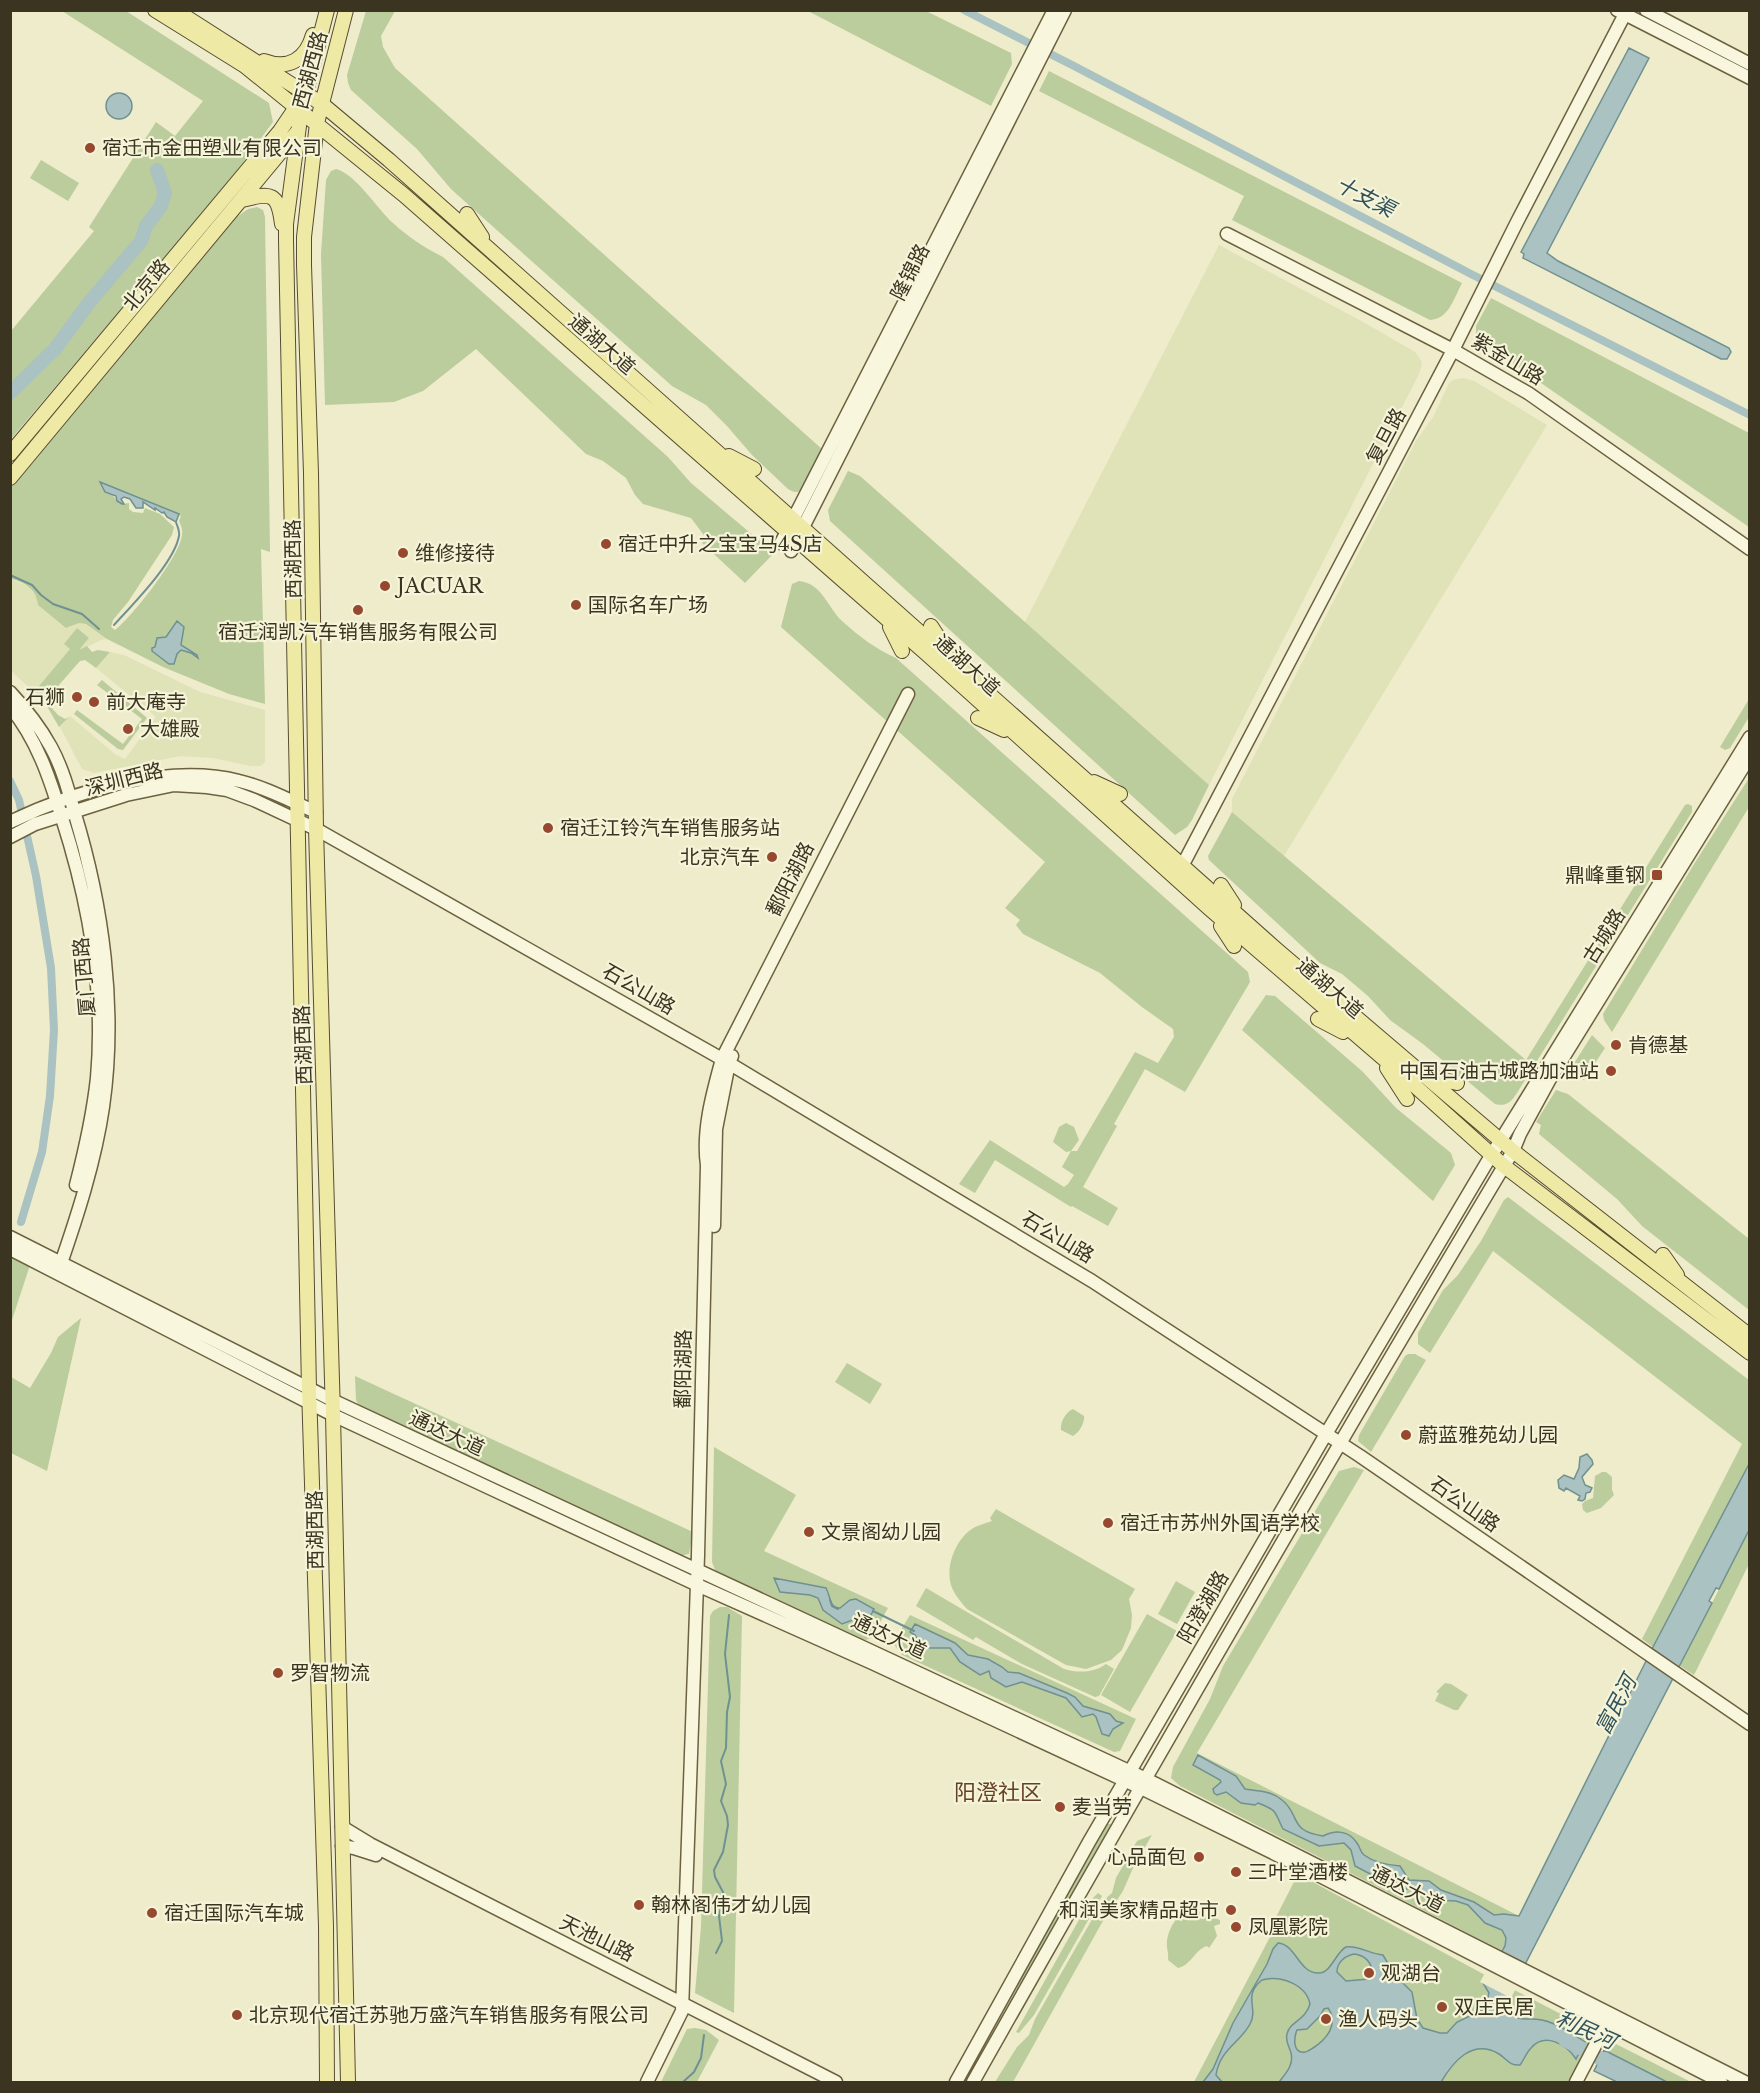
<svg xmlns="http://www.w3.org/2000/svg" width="1760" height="2093" viewBox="0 0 1760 2093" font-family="'Libre Baskerville','Noto Sans SC',serif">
<rect width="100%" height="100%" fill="#eeecca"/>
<path fill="#dfe3b7" d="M1219 245 1365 323 1415 352 1422 362 1420 372 1209 785 1025 622Z
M1463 378 1474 381 1547 425 1284 856 1232 812V799L1416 441 1433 417 1449 383 1453 380Z
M11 579 29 587 37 598 38 605 67 628 79 623 86 624 107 639 101 640 77 652 89 638 77 628 70 649 34 692 11 671Z
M110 652 124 655 200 692 265 710V762L261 766H251L213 758 180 756 94 773 82 769 60 727 70 716 116 755 125 759 156 717 96 668Z"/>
<path fill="#bbcc9d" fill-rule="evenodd" d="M62 11H126L269 103 273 122 231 179 11 439V331L94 231 89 227 156 122 175 136 203 101Z
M366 11H395L381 36 383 47 395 68 823 450 804 489C798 493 794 493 788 489L752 455 727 426 706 405 672 386 472 208 451 189 417 149 351 90 348 83 347 75Z
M808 11H926L1011 53 1012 64 991 106Z
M1049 71 1462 283C1454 298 1449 319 1430 320L1232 220 1244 196 1039 91Z
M41 160 79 183 68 201 30 178Z
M336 169C356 174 377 209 393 223 408 237 425 248 443 257L668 457 691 483 774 553 745 583 702 543 706 538 691 518 643 504 635 495 626 478 603 461 586 454 476 349 423 391 394 402 325 405 321 254 326 180 331 171Z
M257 207 263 210 265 217 270 552 261 549 265 704 229 694 163 667 107 639 86 624 79 623 66 628 38 605C37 590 25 582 11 579V485L238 216 248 209ZM100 482 181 516 179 521C181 526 183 529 182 535 180 556 132 617 115 630L111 627 113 620 128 602 172 535 174 527 160 514 145 508 143 513 133 512 129 509V503L122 504C116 501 107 488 100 482Z
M1491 298 1749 433V527L1476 338V326Z
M848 471 860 476 1209 785 1192 820 1187 827 1175 835 830 521 828 510Z
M799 581C823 584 827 607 842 621 860 637 874 648 896 658L1248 972 1250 982 1185 1092 1145 1069 1114 1124 1117 1126 1083 1187 1118 1208 1108 1226 1072 1206 1071 1207 995 1160 975 1193 959 1184 990 1140 1064 1187 1068 1184 1074 1175 1062 1167 1071 1151 1066 1152 1053 1142 1059 1127 1066 1123 1074 1127 1079 1140 1071 1151H1077L1135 1052 1158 1063 1174 1037 1173 1029 1142 1007 1100 973 1023 934 1016 925 1020 920 1005 908 1045 862 781 627 792 584Z
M77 628 89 638 79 650 87 646 92 652 98 650 110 652 96 668 85 660 80 661 51 694 50 706 58 715 65 719 69 717 59 727 48 708 34 692 70 649 64 644Z
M102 680 147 718 123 750 118 749 74 714 77 710 123 744 142 719 97 685Z
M1749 699V717L1730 748 1725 750 1720 747Z
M1749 778V807L1612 1032 1604 1020 1603 1014 1696 861Z
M1688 804 1692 806V812L1517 1093C1511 1102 1506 1107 1495 1104L1423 1044 1390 1020 1368 996 1342 974 1320 963 1209 860 1208 856 1232 812 1526 1060 1685 805Z
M1266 995 1275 996 1362 1071 1396 1108 1451 1153 1455 1165 1433 1201 1242 1030Z
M1592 1035 1605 1048 1584 1080 1568 1073Z
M1556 1090 1568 1094 1749 1239V1310L1642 1226 1617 1199 1539 1134 1541 1125 1536 1122Z
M1508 1197 1749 1380V1466L1657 1650 1642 1639 1742 1444 1493 1251 1430 1353 1418 1344V1333L1443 1290 1458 1275 1481 1241 1504 1200Z
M11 1252 31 1262 11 1323Z
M81 1318 47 1471 11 1453V1377L30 1388 51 1353 58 1337Z
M1408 1354H1415L1426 1360 1371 1452 1358 1441 1359 1435 1405 1356Z
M847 1363 882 1384 870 1404 835 1382Z
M355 1376 693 1532 689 1554 678 1556 358 1404 356 1400Z
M1073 1409 1084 1416C1085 1423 1079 1433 1073 1436L1061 1430C1060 1422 1066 1412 1073 1409Z
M714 1447 796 1495 764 1551 888 1608 871 1638 866 1640 858 1638 715 1570 712 1562Z
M1354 1467 1364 1470 1197 1753 1519 1916 1505 1946 1501 1950 1180 1786 1171 1778 1173 1767 1210 1699 1223 1666 1339 1471Z
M1602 1472H1606L1612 1477V1490L1614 1495 1601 1508 1587 1513 1583 1510 1582 1504 1585 1501 1593 1498 1595 1476Z
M996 1509 1135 1589 1129 1599 1132 1615 1131 1628 1122 1650 1111 1660 1086 1669 1066 1665 967 1609C960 1601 952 1592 950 1581 947 1562 957 1537 975 1527 980 1525 986 1523 992 1521L990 1518Z
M1749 1530V1564L1694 1675 1680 1666Z
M1176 1581 1195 1592 1177 1624 1158 1614Z
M926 1588 1064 1669C1078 1673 1094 1673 1106 1664L1114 1669 1099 1696 1095 1697 1022 1664 976 1637 973 1640 916 1606Z
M720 1607H727L742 1616 734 2013 695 1993 701 1927 710 1616 713 1611Z
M1147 1614 1177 1631 1130 1712 1101 1695Z
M910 1615 1136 1719 1120 1751 1114 1752 902 1655 893 1643Z
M1445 1683 1451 1684 1468 1695 1458 1710H1454L1435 1701 1439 1693 1436 1692Z
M1107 1824H1116L969 2082H963Z
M1152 1835 1133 1868 1123 1891 1104 1919 1013 2082H995L1017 2047 1029 2035 1035 2019 1102 1902 1112 1893 1116 1878 1137 1841Z
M1298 1874 1487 1976 1588 2028 1592 2037 1591 2042 1570 2082H1194L1271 1935 1268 1933Z
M1098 1893 1102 1896 1034 2015 1019 2033 1016 2032 1089 1902Z
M1193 1909 1220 1920V1924L1214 1926 1217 1936 1209 1948 1207 1946C1194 1950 1192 1965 1178 1968L1168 1960C1169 1953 1166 1948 1167 1941 1169 1927 1178 1912 1193 1909Z
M695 2028 706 2030 719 2040 697 2082H661L687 2029Z
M1609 2043H1614L1691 2082H1667L1604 2050Z"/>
<path fill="#aac2c1" stroke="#709191" stroke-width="1.5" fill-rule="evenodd" d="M1629 48 1649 58 1547 253 1558 261 1729 348 1731 352 1727 359H1721L1523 258 1524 254 1521 252Z
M106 106a13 13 0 1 1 26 0a13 13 0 1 1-26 0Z
M100 482 179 514 176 522 167 517 164 512 162 513 155 508V510L143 502V508H136L130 499 124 497 121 499 124 504H122L117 501 116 496 105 492Z
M177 621 184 627 181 645 197 655 198 658 191 653 181 650 177 654 174 664H169L152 651V648L155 647 157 638 166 637Z
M1587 1454 1592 1460 1593 1464 1582 1477 1585 1485 1592 1488 1590 1492 1586 1493 1585 1499 1582 1501 1578 1500 1580 1496 1566 1488 1564 1491 1559 1488 1558 1480 1564 1475 1574 1479 1579 1468 1580 1457Z
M1749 1464V1530L1719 1589 1716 1588 1709 1601 1712 1603 1505 2003 1506 2009C1523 2025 1523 2016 1542 2020 1557 2023 1572 2033 1585 2042L1576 2059C1566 2044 1545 2032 1531 2048 1526 2053 1524 2060 1520 2065 1509 2066 1507 2059 1499 2054 1472 2038 1453 2062 1441 2082H1279C1286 2073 1294 2065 1291 2053 1289 2046 1285 2041 1287 2034 1290 2021 1305 2021 1310 2004 1306 1984 1280 1975 1262 1980 1242 1996 1259 2008 1250 2024 1240 2043 1220 2049 1216 2075L1222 2082H1203L1213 2069 1233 2023 1267 1964 1273 1949 1278 1943C1296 1944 1299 1974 1319 1973 1331 1973 1336 1952 1346 1947 1359 1945 1369 1954 1383 1955L1394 1974 1412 1992 1417 2019 1423 2028 1440 2033H1447L1457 2022 1483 2010 1486 2006 1489 1993 1483 1983 1505 1946 1506 1938 1502 1930 1485 1923 1468 1905 1456 1901 1436 1900 1422 1891 1401 1888 1391 1876 1372 1875 1355 1866 1351 1850 1344 1843 1319 1846 1283 1829C1274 1812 1279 1811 1258 1803L1255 1805 1241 1803 1226 1792 1217 1795 1214 1793 1213 1789 1221 1782 1220 1780 1193 1765 1198 1755 1236 1776 1245 1789C1258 1791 1272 1791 1282 1800 1301 1815 1288 1831 1323 1836 1335 1830 1349 1830 1357 1843 1360 1847 1360 1852 1364 1855 1375 1863 1387 1865 1400 1866L1409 1880 1429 1881 1441 1890 1474 1902 1494 1915 1504 1914 1519 1916 1653 1647ZM1354 1954C1365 1955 1373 1963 1372 1975L1369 1979 1346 1981 1337 1972C1337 1962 1345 1956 1354 1954ZM1328 2008C1339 2024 1327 2039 1313 2048 1311 2049 1307 2052 1305 2052 1292 2054 1294 2037 1297 2030L1307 2029 1320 2016 1324 2009Z
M774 1578 826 1588C831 1597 829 1608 840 1608L850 1600 856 1599 874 1609 870 1617 866 1615 842 1624 823 1610 818 1598 810 1595 780 1592Z
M915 1624 955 1643 968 1655 988 1659 1002 1667 1008 1672 1019 1673 1067 1693 1075 1697 1083 1706 1110 1714 1116 1721 1123 1723 1113 1729 1109 1736 1102 1734 1096 1717 1093 1714 1082 1717 1066 1698 1022 1682 1006 1687 991 1678 989 1671 980 1675 960 1662 950 1648H922L915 1635 910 1632Z
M1604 2050 1667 2082H1617L1594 2071Z"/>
<path fill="#eeecca" d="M1497 1951 1527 1967 1511 1998 1480 1982Z"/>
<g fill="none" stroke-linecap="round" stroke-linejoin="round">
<path stroke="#709191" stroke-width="2" d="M10 575 32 585 41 595 53 604 82 614 99 629
M114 625C133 604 174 563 179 536 180 530 177 526 176 522
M830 1600 832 1606 838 1609
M873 1611 914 1631
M716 1953 722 1941 719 1916 724 1894 715 1877 714 1870 723 1852 728 1825 727 1816 721 1801 726 1784 721 1761 726 1748 727 1712 730 1697 725 1654 729 1615
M683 2082 694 2072 701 2058 704 2035"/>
<path stroke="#aac2c1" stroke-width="8" d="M964 10 1074 66 1471 274 1750 415
M10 781 19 800 36 876 51 968 54 1030 50 1096 42 1152 21 1222"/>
<path stroke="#aac2c1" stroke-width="14" d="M10 393 55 349 88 304 141 241 146 226 161 206 165 193 157 170
M1565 2040 1646 2082"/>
<defs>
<path id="secondary" d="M1617 10 1750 78
M1646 10 1750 64
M1227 234 1453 350 1528 393 1750 549
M781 543 1054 10
M791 551 1065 10
M10 692C26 709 40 727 51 747 62 767 68 789 74 811 103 905 117 1009 103 1107 95 1162 77 1217 59 1269
M10 707C37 739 50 779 62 818 89 902 105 990 97 1078 93 1115 85 1150 76 1185
M10 822C74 791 169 763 239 781 265 787 291 801 316 812
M10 837 35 824 126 795 174 785 207 787 227 790 254 800 316 829 722 1059 1092 1281 1360 1456 1750 1724
M1179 872 1453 350 1517 222 1627 10
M714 1226 716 1129 729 1063 732 1056
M10 1237 332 1400 1146 1779 1745 2082
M10 1249 333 1415 704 1588 872 1663 1141 1788 1324 1878 1721 2082
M342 1827 370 1844 836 2082
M342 1846 354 1848 376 1855
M647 2082 682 2011 698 1555 707 1165C702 1130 713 1092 722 1059L908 694
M956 2082 1089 1842 1326 1434 1486 1164 1750 737
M973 2082C1149 1770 1329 1459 1513 1151L1520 1134 1550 1079 1750 756
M1576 2082 1610 2017"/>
<path id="primary" d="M155 10 245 66 404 195 928 655 1210 909 1405 1077 1504 1166 1750 1353
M175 10 322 104 389 160 1277 950 1513 1151 1750 1336
M346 10 317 123 304 237V265L311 473 316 829 333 1415 348 2082
M264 61C288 70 306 60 313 35
M242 200C272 192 278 193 282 224
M467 214 482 237
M10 454 280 131 301 100
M729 456 754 469
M10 478 298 131
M931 626 946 649
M890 627 902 651
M978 718 1004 730
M1094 782 1120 794
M1221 885 1234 905
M1221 926 1234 946
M1318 1019 1343 1032
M1387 1068 1407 1099
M1427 1076 1457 1083
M1663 1255 1677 1275
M327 2082 326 1926 309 1389 286 240V224L301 111 327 10"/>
</defs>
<use href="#secondary" stroke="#6c6141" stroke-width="15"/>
<use href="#primary" stroke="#584d32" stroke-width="16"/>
<use href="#secondary" stroke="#f8f7dd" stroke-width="12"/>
<use href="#primary" stroke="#eee9a4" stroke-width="14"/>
</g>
<g fill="#974930" stroke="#f5f4d9" stroke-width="2">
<circle cx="90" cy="148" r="6"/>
<circle cx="606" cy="544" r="6"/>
<circle cx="403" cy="553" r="6"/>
<circle cx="385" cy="586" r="6"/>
<circle cx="576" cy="605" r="6"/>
<circle cx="358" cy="610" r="6"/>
<circle cx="77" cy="697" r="6"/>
<circle cx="94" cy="702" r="6"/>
<circle cx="128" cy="729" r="6"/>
<circle cx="548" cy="828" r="6"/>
<circle cx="772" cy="857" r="6"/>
<rect x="1651" y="869" width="12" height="12" rx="3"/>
<circle cx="1616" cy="1045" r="6"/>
<circle cx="1611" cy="1071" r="6"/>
<circle cx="1406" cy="1435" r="6"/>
<circle cx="1108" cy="1523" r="6"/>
<circle cx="809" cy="1532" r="6"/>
<circle cx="278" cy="1673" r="6"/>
<circle cx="1060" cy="1807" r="6"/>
<circle cx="1199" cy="1857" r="6"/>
<circle cx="1236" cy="1872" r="6"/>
<circle cx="639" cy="1905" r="6"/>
<circle cx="1231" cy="1910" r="6"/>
<circle cx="152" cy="1913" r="6"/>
<circle cx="1236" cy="1927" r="6"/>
<circle cx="1369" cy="1973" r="6"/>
<circle cx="1442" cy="2007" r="6"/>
<circle cx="237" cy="2015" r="6"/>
<circle cx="1326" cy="2019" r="6"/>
</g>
<g text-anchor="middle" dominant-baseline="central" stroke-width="4.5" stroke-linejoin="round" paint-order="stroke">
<g font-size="20" fill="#3b3421" stroke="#f5f4d9">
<text transform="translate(310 70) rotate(-75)">西湖西路</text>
<text transform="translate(910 272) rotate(-63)">隆锦路</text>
<text transform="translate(146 285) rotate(-50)">北京路</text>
<text transform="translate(602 344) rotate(41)">通湖大道</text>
<text transform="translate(1508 359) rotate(31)">紫金山路</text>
<text transform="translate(1386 436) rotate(-62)">复旦路</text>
<text transform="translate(293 559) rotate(-91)">西湖西路</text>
<text transform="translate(967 665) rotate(42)">通湖大道</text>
<text transform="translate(124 779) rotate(-14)">深圳西路</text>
<text transform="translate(790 879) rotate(-63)">鄱阳湖路</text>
<text transform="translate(1604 936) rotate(-58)">古城路</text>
<text transform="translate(84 977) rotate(-95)">厦门西路</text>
<text transform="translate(1330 988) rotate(41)">通湖大道</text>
<text transform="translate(639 989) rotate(30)">石公山路</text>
<text transform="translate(303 1045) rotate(-92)">西湖西路</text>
<text transform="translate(1058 1237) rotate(31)">石公山路</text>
<text transform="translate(683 1369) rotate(-89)">鄱阳湖路</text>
<text transform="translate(447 1433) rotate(25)">通达大道</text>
<text transform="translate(1465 1504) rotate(35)">石公山路</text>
<text transform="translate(315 1530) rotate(-91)">西湖西路</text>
<text transform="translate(1203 1607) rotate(-60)">阳澄湖路</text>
<text transform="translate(889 1636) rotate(25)">通达大道</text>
<text transform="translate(1407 1889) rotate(27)">通达大道</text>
<text transform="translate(597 1938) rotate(26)">天池山路</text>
</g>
<g font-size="20" fill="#3b3421" stroke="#f5f4d9" text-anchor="start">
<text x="102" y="148">宿迁市金田塑业有限公司</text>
<text x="618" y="544">宿迁中升之宝宝马4S店</text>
<text x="415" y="553">维修接待</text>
<text x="397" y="586">JACUAR</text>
<text x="588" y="605">国际名车广场</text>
<text x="358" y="632" text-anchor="middle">宿迁润凯汽车销售服务有限公司</text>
<text x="65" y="697" text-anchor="end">石狮</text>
<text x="106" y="702">前大庵寺</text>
<text x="140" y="729">大雄殿</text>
<text x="560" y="828">宿迁江铃汽车销售服务站</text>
<text x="760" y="857" text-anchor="end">北京汽车</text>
<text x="1645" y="875" text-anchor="end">鼎峰重钢</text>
<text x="1628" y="1045">肯德基</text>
<text x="1599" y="1071" text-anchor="end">中国石油古城路加油站</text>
<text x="1418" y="1435">蔚蓝雅苑幼儿园</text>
<text x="1120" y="1523">宿迁市苏州外国语学校</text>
<text x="821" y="1532">文景阁幼儿园</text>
<text x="290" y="1673">罗智物流</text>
<text x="1072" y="1807">麦当劳</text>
<text x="1187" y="1857" text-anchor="end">心品面包</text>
<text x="1248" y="1872">三叶堂酒楼</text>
<text x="651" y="1905">翰林阁伟才幼儿园</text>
<text x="1219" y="1910" text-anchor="end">和润美家精品超市</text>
<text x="164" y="1913">宿迁国际汽车城</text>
<text x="1248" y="1927">凤凰影院</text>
<text x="1381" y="1973">观湖台</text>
<text x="1454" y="2007">双庄民居</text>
<text x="249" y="2015">北京现代宿迁苏驰万盛汽车销售服务有限公司</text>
<text x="1338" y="2019">渔人码头</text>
</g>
<g font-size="21" font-style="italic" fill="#31525a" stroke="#f5f4d9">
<text transform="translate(1365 197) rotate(27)">十支渠</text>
<text transform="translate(1616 1705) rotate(-62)">富民河</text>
<text transform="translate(1586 2030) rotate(24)">利民河</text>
</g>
<g font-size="22" fill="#664122" stroke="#f5f4d9">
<text x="998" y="1792">阳澄社区</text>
</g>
</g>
<rect width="1760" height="2093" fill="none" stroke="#3b3421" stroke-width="24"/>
</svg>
